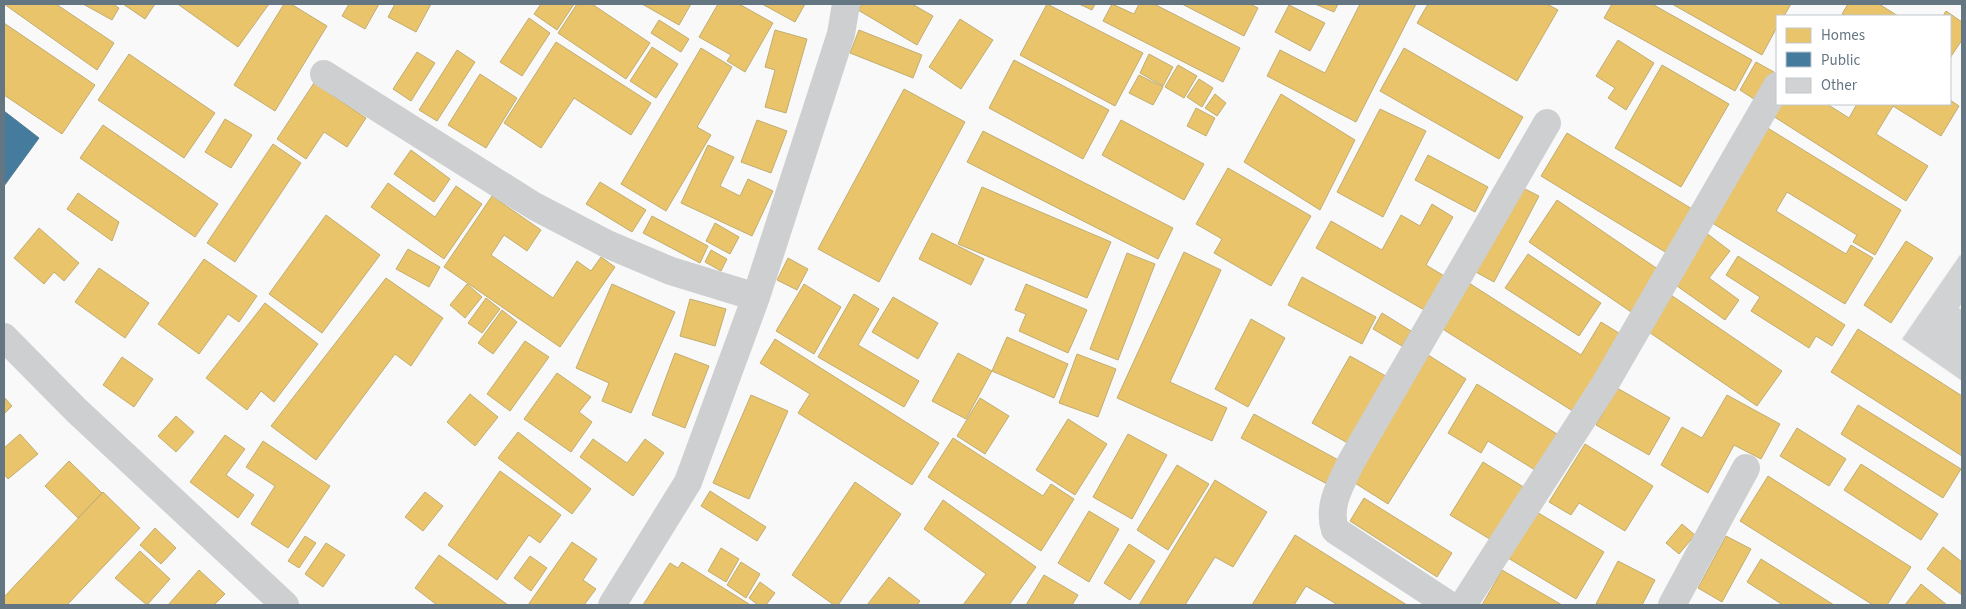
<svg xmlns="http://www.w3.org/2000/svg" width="1966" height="609" viewBox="0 0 1966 609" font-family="'Source Sans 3',sans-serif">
<rect width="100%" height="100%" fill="#f9f9f9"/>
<path fill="#e9c46a" stroke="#c1ad72" d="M4 4H56L114 43 97 70Z
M83 4H113L119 8 112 20Z
M123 4H155L145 19Z
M181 4H269L238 47 179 5Z
M284 4H291L327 26 275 111 234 85Z
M349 4H379L365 29 342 16Z
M395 4H431L416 32 388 17Z
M541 4H574L557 30 534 14Z
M577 4H592L650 43 626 79 558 33Z
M642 4H691L679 25Z
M718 4H739L773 23 745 72 727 61 731 55 699 37Z
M762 4H805L795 22Z
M862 4H912L933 16 917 45 858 10Z
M1047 4 1143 53 1115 106 1020 55Z
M1079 4H1095L1092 10Z
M1112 4 1134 14 1139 4H1154L1240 48 1223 82 1103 21Z
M1182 4H1250L1258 8 1244 36Z
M1315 4H1338L1334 12Z
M1360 4H1416L1356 122 1267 76 1280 50 1325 73Z
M1428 4H1547L1558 10 1517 81 1417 23Z
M1612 4H1652L1752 60 1735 91 1604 18Z
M1672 4H1791L1784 16H1777V27L1762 55Z
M1848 4H1879L1898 16H1846L1842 14Z
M1289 5 1325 23 1310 51 1275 32Z
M1946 11 1962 22V40L1950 58V16H1943Z
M529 18 550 33 522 76 500 62Z
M960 19 993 40 961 89 929 67Z
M659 20 689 39 681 52 651 33Z
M4 23 95 85 62 134 4 95Z
M775 30 807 39 786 113 765 107 775 70 765 67Z
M859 30 922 55 913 78 850 53Z
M1618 40 1654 63 1626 110 1608 98 1615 88 1596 76Z
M556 42 651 103 631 135 574 98 541 148 504 123Z
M652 47 678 64 656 98 630 81Z
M701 48 732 67 697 127 711 135 666 211 621 184Z
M1404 48 1523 117 1499 159 1380 91Z
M457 50 475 62 437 121 419 110Z
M417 52 435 63 411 101 393 89Z
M129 54 215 113 184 158 98 100Z
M1149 54 1173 67 1163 86 1140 73Z
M1014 60 1109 110 1083 159 989 108Z
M1756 62 1774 72 1757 101 1740 90Z
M1178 65 1197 76 1184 98 1165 87Z
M1662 65 1729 104 1681 187 1615 148Z
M480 74 517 98 486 148 448 125Z
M1139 75 1163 87 1153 105 1129 93Z
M1199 79 1213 88 1202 107 1187 97Z
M314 83 366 118 347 147 324 132 306 159 277 139Z
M904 89 965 122 879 282 818 249Z
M1215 94 1226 103 1217 116 1205 108Z
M1281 94 1355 140 1320 210 1244 162Z
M1950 100 1959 106 1941 136 1893 106 1876 134 1928 166 1906 201 1773 116 1781 104H1827L1849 118 1857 104H1950Z
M1196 108 1215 118 1206 136 1187 126Z
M1380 109 1426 131 1383 217 1337 192Z
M225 119 252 135 231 168 205 152Z
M757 120 787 131 771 173 741 162Z
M1121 120 1204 164 1184 200 1102 155Z
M103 125 218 204 195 237 80 158Z
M1766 127 1901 210 1875 255 1853 242 1857 235 1787 192 1776 211 1846 254 1851 245 1873 258 1845 304 1709 221Z
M983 131 1173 228 1158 259 967 162Z
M1567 133 1702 215 1675 258 1541 176Z
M273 144 301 163 235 262 207 243Z
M708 145 734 157 720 186 740 196 748 179 773 191 752 236 681 203Z
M411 150 450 179 434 202 394 174Z
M1428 155 1488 187 1475 212 1415 180Z
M1228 168 1311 216 1271 286 1214 253 1222 239 1196 224Z
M600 182 646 210 632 232 586 204Z
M388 183 435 217 456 186 482 204 444 259 371 207Z
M1519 186 1539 196 1494 282 1474 271Z
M982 187 1111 242 1087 298 958 244Z
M78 193 119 222 112 241 67 209Z
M492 196 541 230 527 251 504 235 491 255 553 298 577 261 591 271 601 257 615 267 560 347 444 267Z
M1557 200 1662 272 1634 314 1529 242Z
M1432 204 1453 217 1426 265 1446 277 1426 311 1316 248 1331 221 1382 250 1401 215 1420 226Z
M326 215 380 255 322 333 269 294Z
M652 216 708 246 700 263 643 233Z
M715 223 739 237 730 254 706 241Z
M39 228 79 263 64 281 54 272 44 284 14 258Z
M1705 232 1730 251 1709 278 1739 300 1725 320 1670 281Z
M932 233 984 259 971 285 919 259Z
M1906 241 1933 258 1891 323 1864 305Z
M408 249 440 267 429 287 396 269Z
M711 250 727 259 721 271 705 262Z
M1184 252 1221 270 1170 382 1227 408 1212 441 1117 398Z
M1127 253 1155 264 1118 360 1090 349Z
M1528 254 1601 303 1579 336 1505 288Z
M1738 256 1845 325 1832 346 1816 336 1809 348 1751 311 1760 297 1726 275Z
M788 258 808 269 797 290 777 280Z
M204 259 257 296 239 322 228 314 199 354 158 324Z
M99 268 149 303 125 338 75 302Z
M1302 277 1376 317 1362 344 1288 305Z
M386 278 443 318 411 366 395 354 316 460 271 426Z
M1469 283 1581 355 1601 322 1627 338 1579 415 1441 328Z
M467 284 482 297 465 318 450 305Z
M612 284 675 312 631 413 602 401 609 383 576 368Z
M804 284 841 307 814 354 776 331Z
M1026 284 1087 310 1068 353 1019 331 1026 314 1015 310Z
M1668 293 1782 371 1757 406 1643 328Z
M854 294 879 309 858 345 919 381 904 407 818 357Z
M893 297 938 323 918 359 872 332Z
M486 298 500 309 482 333 468 323Z
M690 299 726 309 715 346 680 336Z
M265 303 318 344 274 402 261 391 247 410 206 378Z
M502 310 517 322 493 354 478 343Z
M1382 313 1411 331 1402 346 1373 329Z
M1251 319 1285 338 1248 407 1215 389Z
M1858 329 1962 396V456L1831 372Z
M1007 337 1068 364 1054 398 992 371Z
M775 339 939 443 912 485 798 413 810 394 760 363Z
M525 341 549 357 510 411 487 394Z
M675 353 709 366 685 428 652 415Z
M958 353 992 371 966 419 932 401Z
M1425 353 1466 379 1388 504 1347 478Z
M1077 354 1116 369 1098 417 1059 403Z
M1350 356 1391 379 1353 446 1312 423Z
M122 357 153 379 134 407 103 385Z
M557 373 591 397 579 412 592 422 571 452 524 419Z
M1477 384 1557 434 1535 470 1488 441 1481 453 1448 433Z
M1617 388 1670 418 1649 455 1596 425Z
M470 394 498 417 475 446 447 422Z
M751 395 788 411 749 499 713 483Z
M1727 395 1780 424 1761 459 1734 445 1708 493 1661 465 1682 427 1702 438Z
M4 397 12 406 4 414Z
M980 398 1009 416 985 454 957 436Z
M1858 405 1961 469 1943 498 1841 434Z
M1254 414 1342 462 1329 485 1241 438Z
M176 416 194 432 176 452 158 436Z
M1068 419 1107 444 1075 495 1036 470Z
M1797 428 1846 459 1829 486 1780 456Z
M518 432 591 489 572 514 498 458Z
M20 434 38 454 8 479 4 474V448Z
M1128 434 1167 455 1132 519 1093 497Z
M225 435 245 449 226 475 254 495 238 518 190 482Z
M953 438 1043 496 1051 484 1074 499 1041 551 928 477Z
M593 439 627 463 645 439 664 453 633 496 580 457Z
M263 441 330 486 288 548 251 524 275 486 246 467Z
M1585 444 1653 486 1625 531 1579 503 1571 515 1549 502Z
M69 461 102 493 78 518 45 486Z
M1483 462 1530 491 1498 544 1450 515Z
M1861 464 1938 514 1921 540 1844 490Z
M1177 465 1209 484 1168 550 1137 530Z
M500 471 561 515 540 543 529 535 497 580 448 545Z
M1768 476 1911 567 1887 605H1873L1740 521Z
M1215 480 1267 512 1233 567 1215 557 1185 605H1139Z
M855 482 901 514 838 605H834L792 575Z
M710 491 766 527 757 541 701 506Z
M103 492 140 528 67 605H4V597Z
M425 492 443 506 423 531 405 517Z
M1364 498 1452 553 1437 577 1350 521Z
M943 500 1036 567 1009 605H963L986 574 924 529Z
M1089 511 1119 529 1089 582 1058 563Z
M1535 511 1604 552 1576 599 1508 558Z
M1682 524 1695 535 1679 554 1666 543Z
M155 528 176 548 161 564 140 545Z
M1295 535 1407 605H1338L1306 586 1294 605H1252Z
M305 536 316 543 299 568 288 561Z
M1726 536 1751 549 1722 602 1698 588Z
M572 542 597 559 583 580 596 589 584 605H528Z
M326 543 345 555 323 587 305 574Z
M1129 544 1155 561 1130 600 1104 583Z
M1943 547 1962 562V595L1927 569Z
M721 548 739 559 726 582 708 571Z
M140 551 170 579 147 605 115 578Z
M439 555 508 605H437L415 588Z
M530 556 547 568 531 591 514 578Z
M1761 559 1834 605H1783L1747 582Z
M1618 561 1655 580 1642 605 1596 604Z
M682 562 749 604V605H643L670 563 678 568Z
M741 562 760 574 746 598 727 585Z
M199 570 225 594 214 605H168Z
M1502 570 1562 605H1482Z
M1044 575 1078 595 1072 605H1026Z
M889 577 920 601 917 605H867Z
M760 582 775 593 766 605H758L749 598Z
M1921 584 1947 605H1905Z"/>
<path fill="#457b9d" stroke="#4f7a95" d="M4 111 39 138 4 186Z"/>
<path fill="#d0d2d3" stroke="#e8e8e8" d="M1960 255 1962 256V303L1959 308 1962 310V381L1902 339Z"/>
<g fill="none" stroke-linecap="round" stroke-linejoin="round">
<path stroke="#cecfd0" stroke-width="28" d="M324 74 534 206 607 244 671 271 756 297
M4 337 76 410 285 605
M612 605 688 482 756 297 841 34 846 4
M1449 605 1335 530C1327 505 1341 484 1351 462L1547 123
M1463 605 1605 384 1777 86
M1672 605 1746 468"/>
</g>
<rect width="1966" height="609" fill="none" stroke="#657683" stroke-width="10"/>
<rect x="1776" y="15" width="175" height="90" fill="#ffffff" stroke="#c1c8cd"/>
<rect x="1786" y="28" width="25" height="15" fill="#e9c46a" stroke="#c1c8cd"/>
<text x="1821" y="40" font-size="15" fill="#657683">Homes</text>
<rect x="1786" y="52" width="25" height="15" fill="#457b9d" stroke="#c1c8cd"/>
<text x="1821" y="65" font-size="15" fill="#657683">Public</text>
<rect x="1786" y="78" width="25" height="15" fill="#d0d2d3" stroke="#c1c8cd"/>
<text x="1821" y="90" font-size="15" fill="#657683">Other</text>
</svg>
